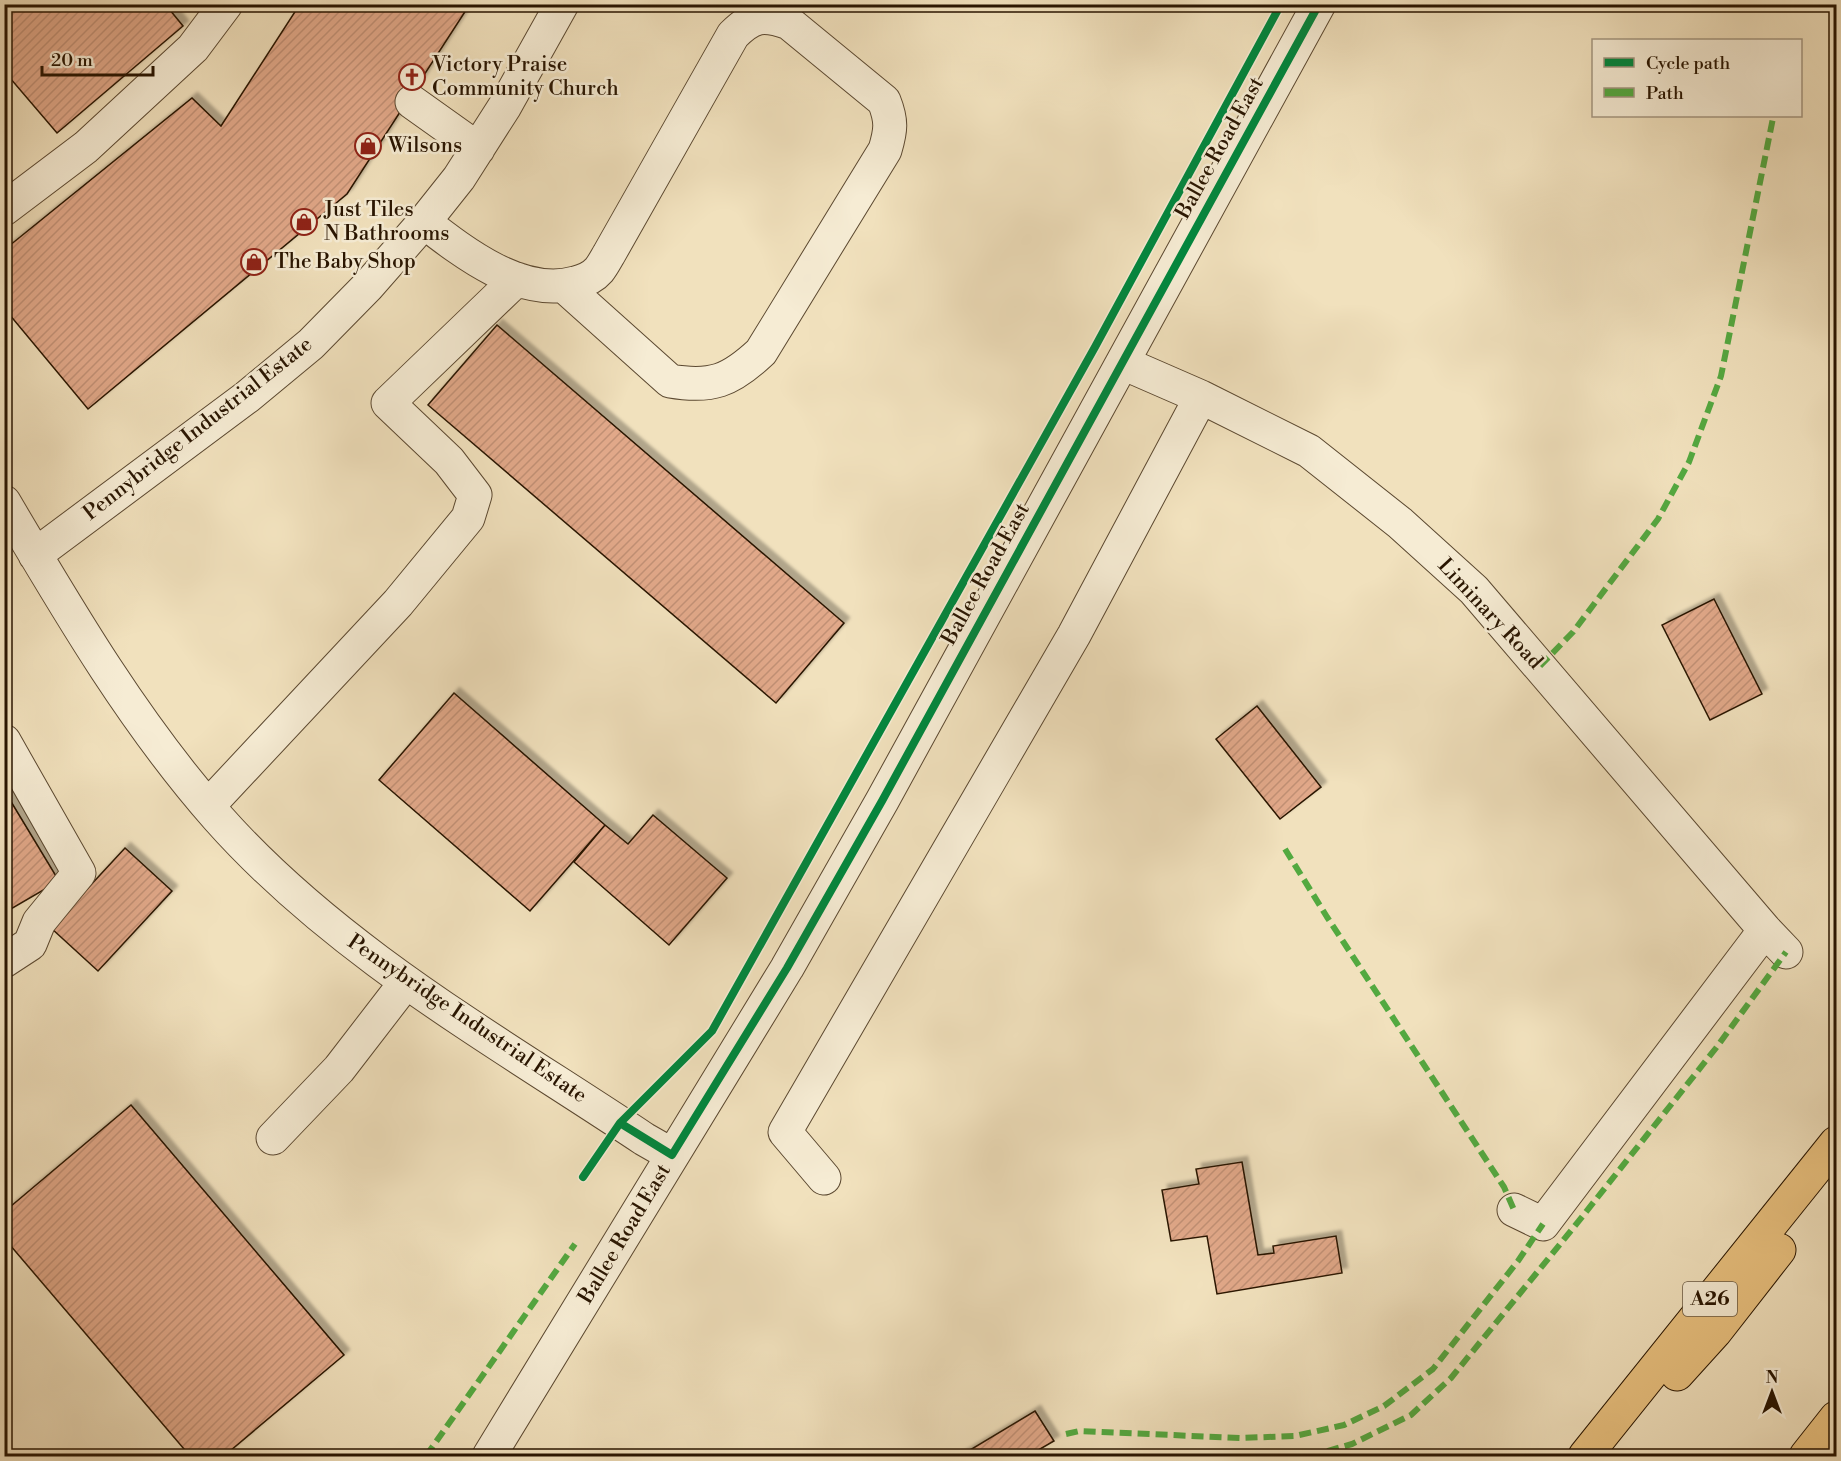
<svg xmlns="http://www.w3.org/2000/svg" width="1841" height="1461" viewBox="0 0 1841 1461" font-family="'Libre Bodoni',serif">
<defs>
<pattern id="building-hatch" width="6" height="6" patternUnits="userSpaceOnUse" patternTransform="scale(1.5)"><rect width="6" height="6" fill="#e1a889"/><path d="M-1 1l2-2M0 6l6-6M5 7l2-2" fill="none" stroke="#c19074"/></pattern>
<filter id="shadow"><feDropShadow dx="5.5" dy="-5.5" stdDeviation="1.5" flood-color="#0004"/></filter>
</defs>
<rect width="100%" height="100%" fill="#f1e1bd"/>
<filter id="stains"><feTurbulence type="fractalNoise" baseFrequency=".00333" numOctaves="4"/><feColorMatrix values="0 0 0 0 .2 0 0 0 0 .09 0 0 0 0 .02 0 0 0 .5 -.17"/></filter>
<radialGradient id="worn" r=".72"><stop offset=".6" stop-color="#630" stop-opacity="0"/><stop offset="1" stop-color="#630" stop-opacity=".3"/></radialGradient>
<path fill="url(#building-hatch)" stroke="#291501" stroke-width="1.5" filter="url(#shadow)" d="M4 4H165L183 26 57 133 4 71Z
M300 4H470L347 194 88 409 4 308V250L192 98 221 126Z
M497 325 844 623 776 703 428 405Z
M1714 599 1762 694 1710 720 1662 625Z
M454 693 605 825 530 911 379 780Z
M1257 706 1321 787 1280 819 1216 739Z
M4 790 59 881 4 913Z
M653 815 727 878 669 945 574 862 605 825 628 844Z
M125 848 172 891 98 971 51 928Z
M131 1105 344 1355 224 1456H190L4 1238V1212Z
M1242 1162 1258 1255 1274 1253 1273 1246 1336 1236 1342 1273 1217 1294 1207 1236 1171 1241 1162 1190 1199 1184 1196 1169Z
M1035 1411 1054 1441 1028 1456H960Z"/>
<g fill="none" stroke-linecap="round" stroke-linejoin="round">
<defs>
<path id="minor" d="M412 102 478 149
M4 209 86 147 193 48 226 4
M424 222C464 253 522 298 575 283 584 281 593 277 599 270 603 265 606 259 609 254L733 35C753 15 763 14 789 23L884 101C892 121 891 130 885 150L761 352C730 381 712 388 670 381L564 286
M1123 363 1201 397 1309 451 1400 523 1474 590 1765 930 1786 952
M4 502C69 612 134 723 218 818 336 951 497 1041 644 1139L672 1155
M35 555 247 397 311 344 368 286 424 222 459 178 505 106 562 4
M4 741 79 873 39 922 30 944 4 961
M208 806 398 603 468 518 475 495 449 461 388 403 517 279
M273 1138 339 1069 406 982
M824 1178 785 1132 1074 635 1201 397
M1514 1210 1543 1224 1765 930
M489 1456 787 968 882 801 1319 4"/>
<path id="highway" d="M1677 1374 1715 1332 1779 1250
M1585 1456 1836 1143
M1806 1456 1836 1418"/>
</defs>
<use href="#minor" stroke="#5b4830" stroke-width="35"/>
<use href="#highway" stroke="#291501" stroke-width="35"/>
<use href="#minor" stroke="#f6ecd4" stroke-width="33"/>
<use href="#highway" stroke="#e8c07e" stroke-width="33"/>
<path stroke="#53a940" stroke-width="6" stroke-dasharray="12 6" stroke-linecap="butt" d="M1540 666 1573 632 1658 519 1689 462 1721 376 1773 118
M1285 849 1327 917 1504 1187 1514 1210
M1066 1434 1079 1431 1240 1438 1295 1436 1344 1425 1384 1406 1433 1369 1518 1261 1543 1224
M426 1456 575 1244
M1310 1456 1352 1444 1411 1415 1451 1378 1574 1227 1716 1048 1786 952"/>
<defs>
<path id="cycleway" d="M620 1123 672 1155 787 968 882 801 1319 4
M583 1177 620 1123 712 1031 1095 347 1281 4"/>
</defs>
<use href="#cycleway" stroke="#f6ecd4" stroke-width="11"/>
<use href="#cycleway" stroke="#00873e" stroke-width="8"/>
</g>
<defs>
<symbol id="church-ring" viewBox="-11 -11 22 22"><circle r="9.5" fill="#f6ecd4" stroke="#8f2418" stroke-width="1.5"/><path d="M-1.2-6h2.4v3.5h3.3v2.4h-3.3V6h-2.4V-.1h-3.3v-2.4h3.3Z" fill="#8f2418"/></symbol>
<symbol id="shop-ring" viewBox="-11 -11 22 22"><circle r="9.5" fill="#f6ecd4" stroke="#8f2418" stroke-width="1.5"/><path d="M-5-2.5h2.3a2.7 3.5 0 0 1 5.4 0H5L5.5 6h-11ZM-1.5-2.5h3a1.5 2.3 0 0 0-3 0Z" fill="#8f2418"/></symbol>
</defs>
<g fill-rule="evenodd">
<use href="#church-ring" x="397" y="62" width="30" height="30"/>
<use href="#shop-ring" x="353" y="131" width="30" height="30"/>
<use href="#shop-ring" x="289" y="207" width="30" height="30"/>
<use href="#shop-ring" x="239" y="247" width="30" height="30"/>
</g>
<g text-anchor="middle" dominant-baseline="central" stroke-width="5" stroke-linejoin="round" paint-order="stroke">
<rect fill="#f6ecd4" stroke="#665640" stroke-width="1.5" x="1683" y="1282" width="54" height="34" rx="4.5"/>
<g font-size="20" font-weight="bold" fill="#291501">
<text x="1710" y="1299">A26</text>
</g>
<g font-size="21" fill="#291501" stroke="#f6ecd4" text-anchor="start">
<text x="432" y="65">Victory Praise<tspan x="432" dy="24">Community Church</tspan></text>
<text x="388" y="146">Wilsons</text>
<text x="324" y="210">Just Tiles<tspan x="324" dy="24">N Bathrooms</tspan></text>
<text x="274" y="262">The Baby Shop</text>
</g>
<g font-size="21" fill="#291501" stroke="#f6ecd4">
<text transform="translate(1220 148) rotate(-61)">Ballee Road East</text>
<text transform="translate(198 429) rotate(-38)">Pennybridge Industrial Estate</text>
<text transform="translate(986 574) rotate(-61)">Ballee Road East</text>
<text transform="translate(1490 614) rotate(47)">Liminary Road</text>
<text transform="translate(467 1019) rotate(34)">Pennybridge Industrial Estate</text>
<text transform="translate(625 1234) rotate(-59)">Ballee Road East</text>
</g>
</g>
<rect width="1841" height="1461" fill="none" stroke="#f1e1bd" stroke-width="24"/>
<rect x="6" y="6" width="1829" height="1449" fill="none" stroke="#291501" stroke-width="3"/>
<rect x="12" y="12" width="1817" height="1437" fill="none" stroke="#291501" stroke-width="1.5"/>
<rect x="1592" y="39" width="210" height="78" fill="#f6ecd4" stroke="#a49680" stroke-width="1.5"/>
<rect x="1604" y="58" width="30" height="9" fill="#00873e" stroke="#a49680" stroke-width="1.5"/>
<text x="1646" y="69" font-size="18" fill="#291501">Cycle path</text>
<rect x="1604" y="88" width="30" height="9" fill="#53a940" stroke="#a49680" stroke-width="1.5"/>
<text x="1646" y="99" font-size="18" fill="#291501">Path</text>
<g transform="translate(1772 1392)" stroke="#f6ecd4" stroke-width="4.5" paint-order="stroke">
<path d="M0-4.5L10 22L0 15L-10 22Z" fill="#291501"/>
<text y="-9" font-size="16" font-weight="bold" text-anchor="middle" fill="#291501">N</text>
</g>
<path d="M42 66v9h111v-9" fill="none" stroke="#291501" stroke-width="3"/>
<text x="51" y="66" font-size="18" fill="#291501" stroke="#f6ecd4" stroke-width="4.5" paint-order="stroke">20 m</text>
<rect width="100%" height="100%" filter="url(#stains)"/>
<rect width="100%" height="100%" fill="url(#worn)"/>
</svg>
